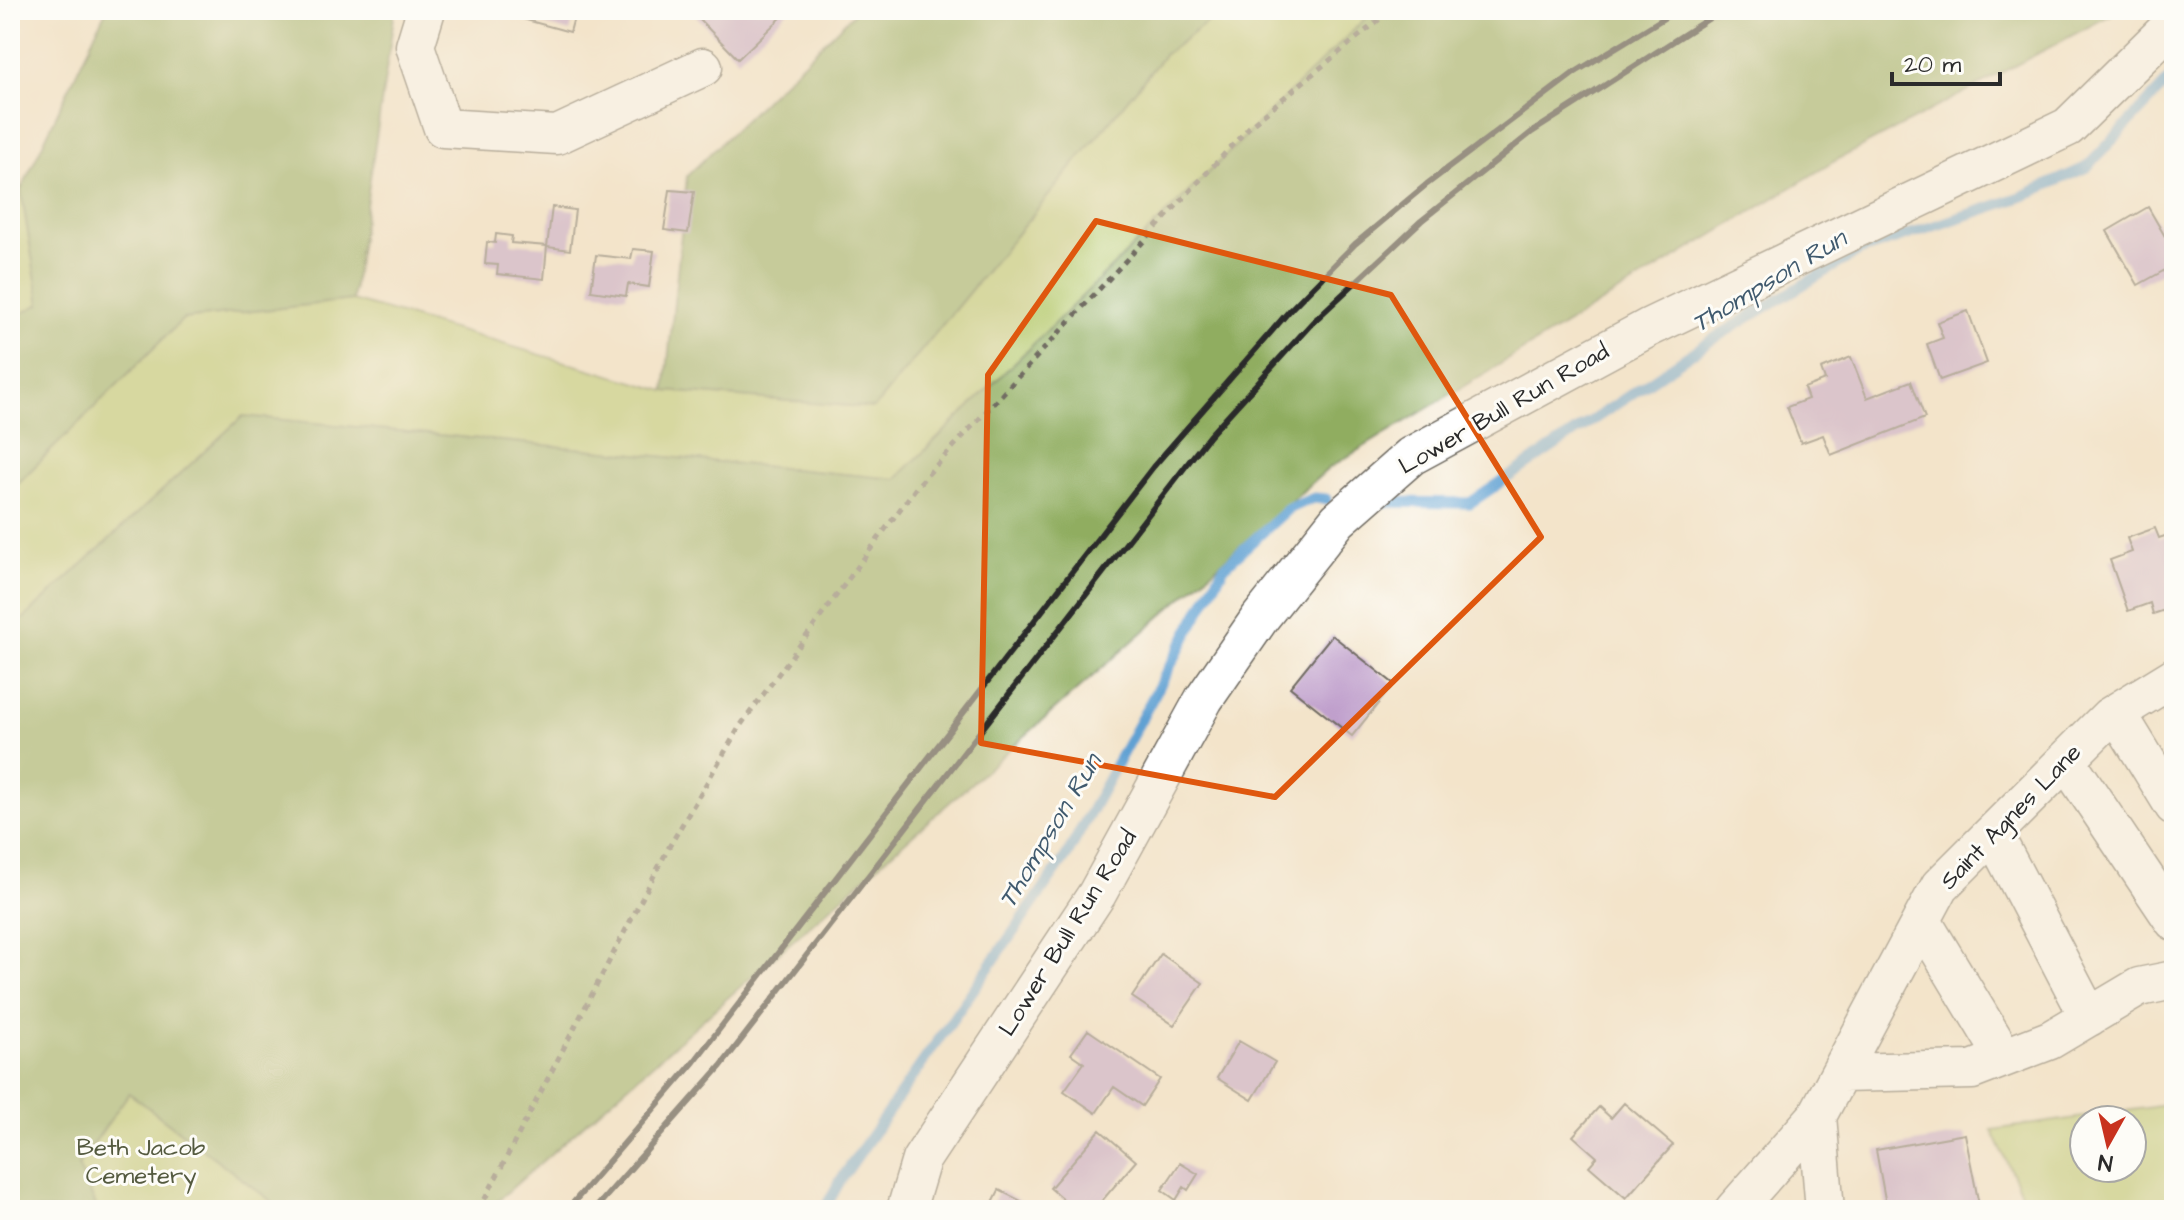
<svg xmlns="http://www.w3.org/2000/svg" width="2184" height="1220" viewBox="0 0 2184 1220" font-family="'Architects Daughter',sans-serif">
<rect width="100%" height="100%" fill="#fdfcf7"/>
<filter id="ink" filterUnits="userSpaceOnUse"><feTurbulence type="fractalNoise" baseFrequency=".0125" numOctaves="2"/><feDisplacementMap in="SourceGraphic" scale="16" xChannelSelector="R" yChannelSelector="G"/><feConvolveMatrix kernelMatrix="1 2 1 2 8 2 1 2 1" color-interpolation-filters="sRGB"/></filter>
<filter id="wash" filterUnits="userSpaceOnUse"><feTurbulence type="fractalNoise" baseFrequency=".006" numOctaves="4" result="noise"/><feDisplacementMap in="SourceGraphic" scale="32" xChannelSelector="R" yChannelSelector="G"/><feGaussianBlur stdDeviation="1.8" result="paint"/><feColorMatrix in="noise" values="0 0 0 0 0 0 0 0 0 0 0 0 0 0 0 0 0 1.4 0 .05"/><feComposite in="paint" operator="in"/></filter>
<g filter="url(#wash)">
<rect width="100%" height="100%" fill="#f3e4ca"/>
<path fill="#b5c96d" stroke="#707a4c" stroke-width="2" fill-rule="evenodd" d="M1223 10H1374L896 479 243 416 10 631V491L183 319 352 300 665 391 874 408 1164 55Z
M10 125 40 305 10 319Z
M129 1093 283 1210H98L78 1166Z
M2174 1104V1210H2029L1992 1130ZM2084 1120H2132V1168H2084Z"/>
<path fill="#90ad60" stroke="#5e6c46" stroke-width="2" d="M106 10H395L352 300 183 319 10 491V319L40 304 21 190Z
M857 10H1223L1164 55 874 408 665 391 687 176Z
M1374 10H2120L1835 161 1329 468 487 1210H283L129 1093 78 1166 98 1210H10V631L243 416 896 479Z"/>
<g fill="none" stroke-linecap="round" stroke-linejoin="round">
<path stroke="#60a1d3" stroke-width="11" d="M1379 502 1470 503 1713 339 1859 251 2021 197 2087 167 2174 75
M824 1210 840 1181 1067 855 1224 567 1289 508 1314 498 1326 499"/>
</g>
<g id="blocks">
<path fill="#bf9fcc" d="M490 10H576L570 32Z
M695 10H789L738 59 693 13Z
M670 190 694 192 688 233 664 230Z
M552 207 575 210 570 250 547 247Z
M2148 207 2174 252V265L2138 285 2107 231Z
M496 234 512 236 511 243 547 246 544 279 497 274 498 265 485 264 487 242 495 243Z
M633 249 654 251 649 287 628 284 626 296 591 291 596 255 631 259Z
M1968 311 1987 363 1940 380 1927 344 1943 338 1937 322Z
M1851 357 1867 398 1911 381 1925 418 1831 455 1823 435 1801 443 1787 407 1808 399 1804 388 1825 380 1821 369Z
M2155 528 2159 538 2174 533V607L2153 614 2150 603 2128 611 2110 560 2132 552 2127 538Z
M1332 635 1394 684 1352 736 1290 687Z
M1161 954 1203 983 1174 1025 1132 997Z
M1088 1030 1160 1079 1142 1106 1114 1087 1096 1113 1064 1091 1084 1063 1071 1054Z
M1239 1041 1275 1062 1252 1100 1217 1078Z
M1624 1103 1673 1145 1626 1198 1589 1166 1597 1157 1573 1136 1599 1107 1611 1118Z
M1100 1130 1136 1161 1094 1210H1076L1050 1188Z
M1965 1134 1980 1210H1887L1876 1150Z
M1180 1163 1198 1174 1188 1190 1184 1187 1176 1200 1162 1190Z
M999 1190 1023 1202 1019 1210H989Z"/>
</g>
</g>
<g filter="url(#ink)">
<use href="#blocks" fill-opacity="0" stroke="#716c63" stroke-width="2"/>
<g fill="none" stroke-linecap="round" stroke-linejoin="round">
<defs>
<path id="minor" d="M426 10 415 46 443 128 557 135 703 67
M2117 713 2174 806
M2066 760 2174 921
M1993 833 2089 1017
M1922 921 2004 1057
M1841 1073 1972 1070 2050 1040 2139 987 2174 980
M1817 1116 1825 1210
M906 1210 921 1160 1097 894 1204 699 1260 618 1338 520 1411 456 1648 328 2068 127 2174 23
M1734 1210 1817 1116 1940 886 2109 717 2174 677"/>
</defs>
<use href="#minor" stroke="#716c63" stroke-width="41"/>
<path stroke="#716c63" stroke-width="5" stroke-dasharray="6 6" stroke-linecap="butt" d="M479 1210 669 847 740 726 918 485 1253 123 1391 10"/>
<use href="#minor" stroke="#fff" stroke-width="38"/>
<path stroke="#2b2b2b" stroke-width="6" d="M567 1210 694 1062 1153 467 1291 309 1355 244 1427 184 1574 73 1677 10
M594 1210 721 1066 1209 436 1312 323 1421 221 1532 132 1722 10"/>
</g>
</g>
<path d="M0 0H2184V1220H0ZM1096 221 1391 295 1541 537 1275 797 981 743 988 375Z" fill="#f3e4ca" fill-opacity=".55" fill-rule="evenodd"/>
<path fill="none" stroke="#df570e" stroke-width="6" stroke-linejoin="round" d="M1096 221 1391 295 1541 537 1275 797 981 743 988 375Z"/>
<g text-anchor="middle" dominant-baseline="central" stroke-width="6" stroke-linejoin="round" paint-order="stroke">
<g font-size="24" fill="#2b2b2b" stroke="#fdfcf7">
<text transform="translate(1504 409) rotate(-30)">Lower Bull Run Road</text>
<text transform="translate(2011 817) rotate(-46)">Saint Agnes Lane</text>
<text transform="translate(1068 933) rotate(-58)">Lower Bull Run Road</text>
</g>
<g font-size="24" fill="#545a3f" stroke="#fdfcf7">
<text x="141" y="1148">Beth Jacob<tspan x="141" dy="28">Cemetery</tspan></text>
</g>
<g font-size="26" font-style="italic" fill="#405a6e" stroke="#fdfcf7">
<text transform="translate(1769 281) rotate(-31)">Thompson Run</text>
<text transform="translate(1050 831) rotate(-59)">Thompson Run</text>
</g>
</g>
<rect width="2184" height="1220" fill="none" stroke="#fdfcf7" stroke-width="40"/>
<g transform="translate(2108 1144) rotate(188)"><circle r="38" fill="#fdfcf7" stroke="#a9a8a5" stroke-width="2"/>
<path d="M0-6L14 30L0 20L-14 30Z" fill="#c8321e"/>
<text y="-12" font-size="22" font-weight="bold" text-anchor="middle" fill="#2b2b2b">N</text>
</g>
<path d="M1892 72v12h108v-12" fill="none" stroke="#2b2b2b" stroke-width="4"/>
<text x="1904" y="72" font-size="24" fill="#2b2b2b" stroke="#fdfcf7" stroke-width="6" paint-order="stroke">20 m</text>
</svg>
